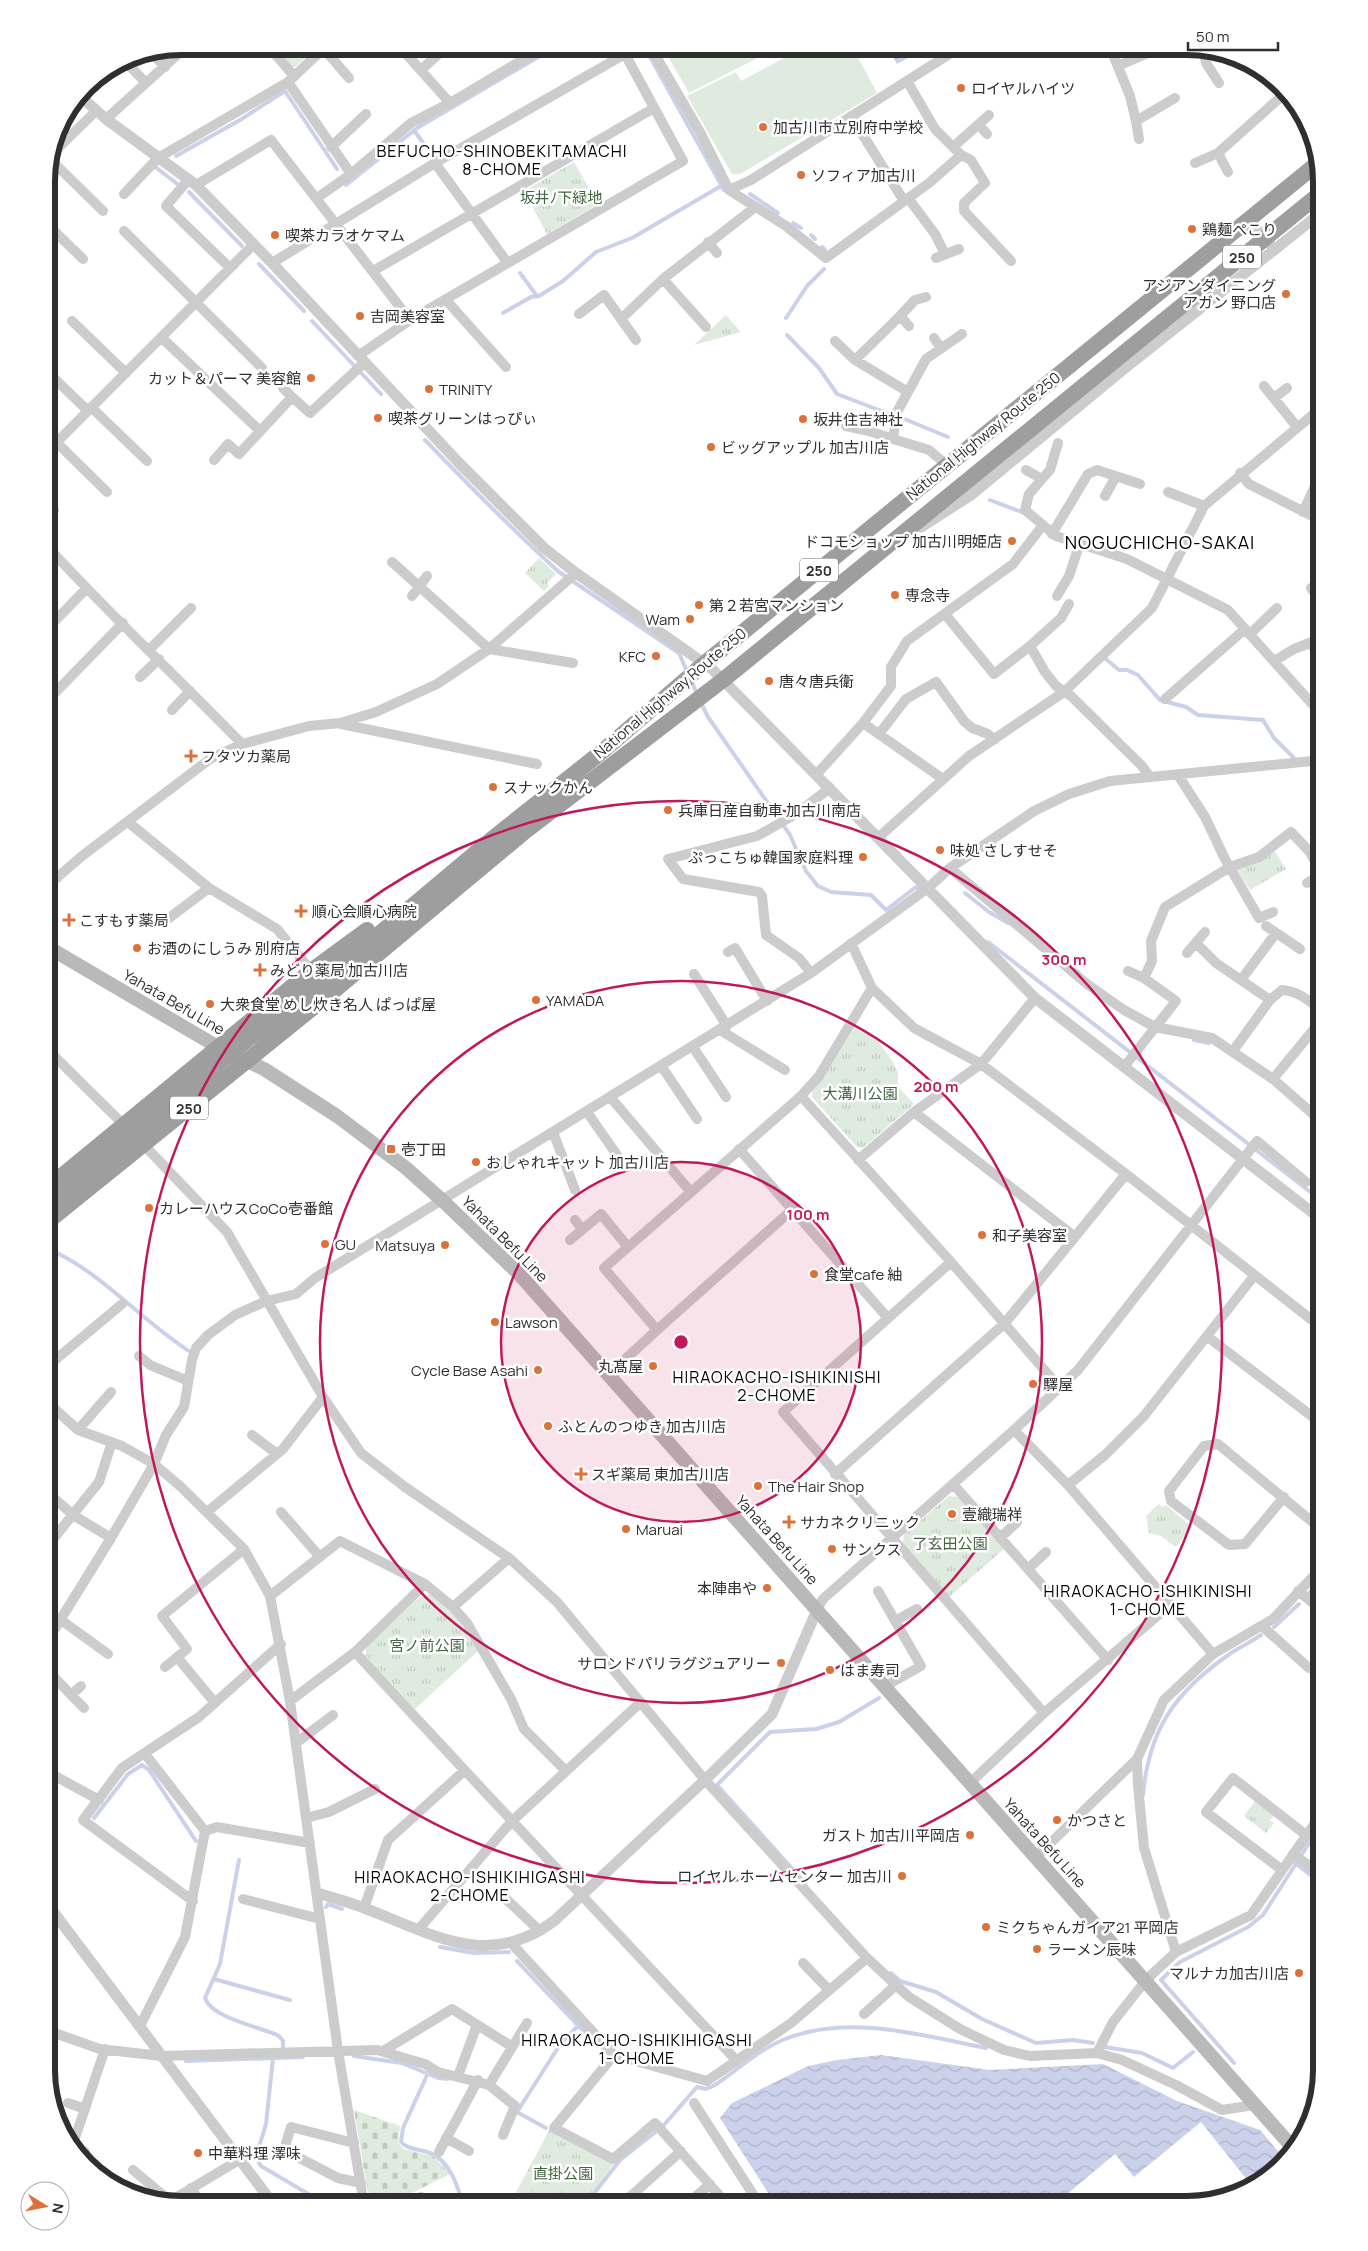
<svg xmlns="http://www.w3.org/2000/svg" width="1368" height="2251" viewBox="0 0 1368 2251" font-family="Manrope,'Noto Sans JP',sans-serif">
<defs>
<pattern id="grass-tufts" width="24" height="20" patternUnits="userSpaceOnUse" patternTransform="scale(1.25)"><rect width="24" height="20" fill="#dfebde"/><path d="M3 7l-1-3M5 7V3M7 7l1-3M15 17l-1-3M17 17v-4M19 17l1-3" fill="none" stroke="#c0cabf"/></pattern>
<pattern id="cemetery-stones" width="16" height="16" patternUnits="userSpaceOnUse" patternTransform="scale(1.25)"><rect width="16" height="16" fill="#dfebde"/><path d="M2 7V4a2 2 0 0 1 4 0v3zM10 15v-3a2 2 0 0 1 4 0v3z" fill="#c0cabf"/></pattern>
<pattern id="water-waves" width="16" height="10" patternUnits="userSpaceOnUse" patternTransform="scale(1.25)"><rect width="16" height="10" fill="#cbd1ea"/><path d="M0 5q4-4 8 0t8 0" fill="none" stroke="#afb4c9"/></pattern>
</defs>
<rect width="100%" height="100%" fill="#fff"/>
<path fill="url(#grass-tufts)" d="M271 46H317L295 67 289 66Z
M574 162 598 204 547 234 524 191Z
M726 315 741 332 694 345Z
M539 558 556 574 547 583 549 586 544 591 525 573Z
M1274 850 1286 869 1250 890 1237 869Z
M855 1027 878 1041 893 1062 898 1073V1087L914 1104 863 1148 857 1147 812 1097 813 1088 828 1071Z
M949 1496 958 1497 1004 1549 949 1597 903 1544 904 1534Z
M1159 1504 1163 1507 1166 1505 1192 1527 1177 1546H1174L1161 1536 1149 1533 1146 1516Z
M432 1594 457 1618 478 1651 415 1709 366 1656V1647L422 1595Z
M1255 1801 1274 1816 1270 1820 1274 1823 1266 1833 1244 1816Z
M550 2129 614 2163 584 2205H509Z"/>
<path fill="url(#cemetery-stones)" d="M354 2110 400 2126 398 2142 403 2149 433 2156 450 2174 388 2205H370Z"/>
<path fill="#dfebde" d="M662 46H781L689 93Z
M807 46H852L877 93 740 174H732L687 96 736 72 741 81Z"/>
<path fill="url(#water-waves)" d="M887 46H929L897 64Z
M881 2055 990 2070 1103 2064 1177 2101 1260 2130 1284 2158 1252 2186 1201 2122 1134 2177 1115 2154 1054 2205H776L720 2118 732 2103 808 2066 837 2060Z"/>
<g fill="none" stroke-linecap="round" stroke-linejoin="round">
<path stroke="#cbd1ea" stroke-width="4" d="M644 46 724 190
M414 130 431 154
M176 156 240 120 285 91 337 169
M154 166 180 186
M346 185 417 128 557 46
M189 192 242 246
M750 194 778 213
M793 223 801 228
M811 235 815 239
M822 247 825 250
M259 264 304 311
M520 273 537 296
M503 313 531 297 539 296 563 281 596 252 632 238 721 186
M786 318 807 286 824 269
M312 321 381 394
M787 335 819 368 837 394 892 415
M902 418 948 437
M425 440C469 485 512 530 559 572L679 653 688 674
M990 500 1024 513
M1106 659 1119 670H1127L1138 675 1160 700 1186 707 1198 715 1263 720 1274 738 1295 759
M691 680 697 694
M701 703 708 717 790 835 806 871 818 886 831 892 871 895 886 910 916 887 921 891
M965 893 989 912 1008 923
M988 942 1322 1201
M1194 1040 1209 1043
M57 1253C106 1277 144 1323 192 1353
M1309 1593 1319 1584
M1274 1627 1299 1604
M1143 1795C1149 1728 1176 1691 1231 1653 1240 1647 1251 1642 1261 1635
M94 1818 128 1774 142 1765 149 1770 196 1841
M239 1860 220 1964 205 1998C212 2019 262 2027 279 2036L283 2041V2049
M1295 1863 1322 1884
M805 1883 717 1785 770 1732 816 1729 839 1722 879 1698
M326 1907 328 1904 342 1909
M440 1947 474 1953 509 1952
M517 1961 590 2038
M891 1973 900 1981 936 1992 982 2019 1036 2043 1073 2040 1093 2043
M214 1979 290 2000
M1105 2047 1142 2053 1173 2068 1193 2052
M354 2056 402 2063 438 2078 448 2079
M273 2058 266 2124 256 2157 261 2166 327 2205
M186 2061 303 2057
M1234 2063 1161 1980 1180 1962 1248 1927 1263 1915 1322 1823
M428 2073 403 2128 401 2142C408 2150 421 2149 430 2153 449 2160 459 2187 462 2205
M546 2128 517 2112 561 2043 579 2025
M585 2205 620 2160 663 2126 697 2087 706 2089 715 2085C737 2070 760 2049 785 2039 849 2014 921 2035 986 2048"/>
<path stroke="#ccc" stroke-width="10" d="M268 46 294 76
M399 46 450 103
M650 46 700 132 729 190 786 226 826 258 929 183 961 155 935 129 907 81
M1110 47 1130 96 1136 121 1175 98
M324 49 349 78
M1203 49 1206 63 1219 83
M151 52 165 67
M124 60 146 83
M1118 66 1162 47
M421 70 447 46
M288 82 351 174
M851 116 904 201
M106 119 187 46
M1136 121 1139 139
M979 125 987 134
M331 147 366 114
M953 147 989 115
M1218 153 1228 172
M961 155 971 160 985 183 964 203V211L1011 261
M50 156 96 111
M50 159 103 211
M435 163 507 262
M1195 163 1218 153 1284 94
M189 179 166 206 230 268
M196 185 271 140 410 320
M729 190 751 180 962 46
M124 194 158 158 288 82 326 46
M317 198 351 174 411 123 450 103 546 46
M908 198 935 234 945 254
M1315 218 1322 226
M1249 219 1274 249
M47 224 83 259
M124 231 262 368
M708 242 717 253
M48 245 57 235
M936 258 959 249
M272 263 435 163 625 54 683 161 410 320 358 356
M373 271 654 108
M663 279 706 327
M446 300 506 367
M579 314 604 295 636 340
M900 316 915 300 926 297
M621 319 663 279 754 208
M72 321 126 373
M161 337 260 431
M934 338 941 348
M835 341 855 360 908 392
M855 360 900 316 909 326
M54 378 88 411
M1264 386 1297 427
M283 388 292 397
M1274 398 1287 388
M91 407 147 461
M846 426 869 431 893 439
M46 432 107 492
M46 453 254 244
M214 460 228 444 239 454 292 397 310 413 364 363
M947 465 929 450 893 439 897 412 926 359 962 334
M1026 470 1042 479 1029 494 1025 510 1056 536 1127 559 1228 610 1322 715
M1240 473 1249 484 1322 521
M1042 479 1050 470 1058 443
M1168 492 1204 506
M1105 496 1115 478
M46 503 54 510
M1303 512 1315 486 1322 481
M1052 534 1088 474 1097 470 1140 484
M46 545C109 614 177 677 242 744
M392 562 489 649 573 663
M1311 588 1320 599
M412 596 427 576
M1057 596 1069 576 1080 543
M945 614 994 674 1030 646 1045 672 1056 686 1071 696 1142 766 1150 777
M46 630 86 589
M1250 634 1277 608
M1310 643 1322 659
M1030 646 1061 618 1069 604
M150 649 191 608
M1274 661 1294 649 1322 638
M140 677 159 659
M1165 699 1245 629
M46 702 123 623
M172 710 190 691
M863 723 943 779
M341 724 537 764
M879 734 906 699 936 682 964 721 972 728 988 734 994 740
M816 775 863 723 891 686V667L907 641 1013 564 1043 525
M1178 775 1205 817 1225 859 1259 918 1273 912
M128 822 209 888 277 929 311 971
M879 837 969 756 1064 692 1152 608 1204 506 1322 407
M46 866 58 877
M950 868 1087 984 1124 1010 1155 1027 1212 1038 1273 1079 1322 1122
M1307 883 1322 874
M46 887 82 856 210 759 242 744 309 726 340 723 376 712 437 684 489 649 576 573
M169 918 209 888
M1266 926 1300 949
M851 943 872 988 914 1028 981 1064 1126 1174 1322 1328
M1196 943 1216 963 1270 1000
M728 952 735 948 767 1001
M1187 953 1205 932
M1128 971 1144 978
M811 973 799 958 766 935 762 896 759 892 683 879 668 859 757 836 796 814 830 788
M694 974 727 1026
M1241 980 1276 933
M720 1030 785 1070
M693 1047 726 1097
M46 1048 127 1128
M1233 1051 1270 1000 1282 990C1298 991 1308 1000 1321 1010L1319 1023 1273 1079
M662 1067 697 1119
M1124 1067 1176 1001 1144 978 1152 961 1151 941 1165 907 1230 867 1259 857 1291 832 1309 851 1322 873
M801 1096 951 1262 1060 1388
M611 1098 690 1191
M587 1112 624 1165
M914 1112 1075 1237
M553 1132 575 1190
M141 1142 227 1232 323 1397 361 1453 405 1487 509 1558 557 1602 705 1780 867 1958 896 1985 909 1997 960 2029 1004 2050 1030 2056 1097 2053 1122 2060 1176 2085 1222 2110 1254 2105
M739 1149 887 1317
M858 1160 914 1112 981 1064 1035 998
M575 1220 582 1229
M570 1240 601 1214 628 1247
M951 1262 783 1412 1044 1713
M657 1330 793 1209
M1208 1337 1322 1424
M139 1356 150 1365 188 1381
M55 1360 122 1304
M46 1373 55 1360 46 1354
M608 1375 657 1330 604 1268 801 1096 819 1076 872 988
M46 1401 78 1430 122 1446 154 1464 180 1486 244 1549 270 1596 290 1701 338 2051 364 2205
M78 1430 111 1392
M1014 1430 1068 1485 1213 1654
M252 1435 277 1454
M835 1474 1005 1323 1126 1174
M953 1484 1108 1660
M1068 1485 1105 1455 1144 1416 1254 1276
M46 1491 73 1515 111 1538
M1284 1497 1245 1544 1229 1545 1171 1501 1169 1491 1204 1446 1218 1444 1322 1530
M207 1512 283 1449 323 1397
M281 1512 320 1557
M1000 1538 1017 1522
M46 1548 99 1482 112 1442
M1028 1569 1046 1552
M878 1591 921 1666 884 1687
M1298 1591 1322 1610
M270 1596 340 1541 425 1584
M453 1607 509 1558
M817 1610 823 1599 1014 1430 1078 1370 1257 1141 1306 1182
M46 1614 59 1623
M61 1620 108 1654
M895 1621 917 1609
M1262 1626 1309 1668
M46 1643 111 1538 154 1464 166 1435 184 1407 192 1360 196 1348 208 1335 235 1315 266 1301 296 1294 315 1278 811 973 928 888 950 868 1034 811 1069 794 1110 781 1322 760
M355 1652C481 1789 609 1924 736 2060
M177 1657 215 1703
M165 1667 187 1649 162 1616 244 1549
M46 1669 84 1708
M71 1695 81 1686
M290 1701 355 1652 425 1584 453 1607 467 1623 511 1699 524 1729 566 1771
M296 1743 333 1715
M1137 1759 1138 1786 1144 1848 1176 1952
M46 1771 99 1800
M969 1784 1044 1713 1170 1605
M306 1818 329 1812 375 1789
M205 1831 217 1827 310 1843
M1293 1854 1322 1875
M1036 1857 1137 1759 1164 1700 1213 1654 1273 1619 1322 1567
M1282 1870 1206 1812 1233 1778 1306 1835
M243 1899 320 1919
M506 1899 540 1931
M193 1901 83 1820 122 1768 199 1717 281 1644
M364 1908 388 1840 464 1771
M418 1930 511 1822 641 1702
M511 1943 614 2055 707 2081 791 2023 867 1958
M803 1963 829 1990
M864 2014 896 1985
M140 2026 185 1937 205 1831 145 1754
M46 2030 100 2049 161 2056 377 2050 425 2064 438 2072 489 2085 527 2023
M383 2051 452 2009 511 2046
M1097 2053 1113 2022 1146 1980 1176 1952 1251 1915 1322 1813
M614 2055 554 2128 613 2159 655 2123 728 2205
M458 2076 477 2025
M489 2085 515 2106 503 2135
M68 2103 85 2109
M694 2103 760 2205
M446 2138 469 2151
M354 2143 291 2127 286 2143 288 2152 338 2178 361 2183
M73 2144 105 2049
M77 2149 85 2152
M439 2152 478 2080
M133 2170 170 2201
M191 2188 201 2204
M167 2203 239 2160
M405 2205 421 2197 424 2205
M621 2205 681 2151
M686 2205 710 2184"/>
<path stroke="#ccc" stroke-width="11" d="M79 95 106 119 196 185 272 263 459 463 544 548 576 573 712 669 1035 998 1322 1220
M921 527 971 495 1125 368 1322 212
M317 1893C333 1898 349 1902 364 1908 431 1933 487 1971 554 1921L705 1780 772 1714 817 1610
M46 1902 274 2205"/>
<path stroke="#b9b9b9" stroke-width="14" d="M46 946 218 1047 264 1069 337 1116 406 1168 443 1201 520 1275 1294 2149"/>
<path stroke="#9e9e9e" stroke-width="16" d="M323 981 492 839 604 750 705 663 1318 163
M331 993 523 833 723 680 1162 322
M46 1189 311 971 367 930"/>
<path stroke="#9e9e9e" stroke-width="16" d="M1162 322 1322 192
M46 1204 248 1039 323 981
M46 1223 331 993"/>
</g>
<circle cx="681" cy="1342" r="180" fill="#c2185b" fill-opacity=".12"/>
<g fill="none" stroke="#c2185b" stroke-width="2.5">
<circle cx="681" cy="1342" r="180"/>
<circle cx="681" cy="1342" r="361"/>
<circle cx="681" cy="1342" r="541"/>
</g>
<g fill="#dc723b" stroke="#fff" stroke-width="2">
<circle cx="961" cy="88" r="5"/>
<circle cx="763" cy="127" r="5"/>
<circle cx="801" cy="175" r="5"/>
<circle cx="1192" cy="229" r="5"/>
<circle cx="275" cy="235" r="5"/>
<circle cx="1286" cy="294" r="5"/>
<circle cx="360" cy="316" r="5"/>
<circle cx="311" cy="378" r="5"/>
<circle cx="429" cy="389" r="5"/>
<circle cx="378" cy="418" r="5"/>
<circle cx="803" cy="419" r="5"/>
<circle cx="711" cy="447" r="5"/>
<circle cx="1012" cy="541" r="5"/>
<circle cx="895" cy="595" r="5"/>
<circle cx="699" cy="605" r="5"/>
<circle cx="690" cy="619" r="5"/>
<circle cx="656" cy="656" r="5"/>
<circle cx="769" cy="681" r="5"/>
<path d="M188.5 748.5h5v5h5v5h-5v5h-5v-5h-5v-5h5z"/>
<circle cx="493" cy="787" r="5"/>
<circle cx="668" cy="810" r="5"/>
<circle cx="940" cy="850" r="5"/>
<circle cx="863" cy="857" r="5"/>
<path d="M298.5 903.5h5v5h5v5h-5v5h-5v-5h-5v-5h5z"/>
<path d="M66.5 912.5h5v5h5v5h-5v5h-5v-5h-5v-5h5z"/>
<circle cx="137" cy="948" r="5"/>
<path d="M257.5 962.5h5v5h5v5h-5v5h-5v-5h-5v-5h5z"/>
<circle cx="536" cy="1000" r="5"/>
<circle cx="210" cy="1004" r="5"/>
<rect x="386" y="1144" width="10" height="10" rx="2.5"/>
<circle cx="476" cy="1162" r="5"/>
<circle cx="149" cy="1208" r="5"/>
<circle cx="982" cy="1235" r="5"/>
<circle cx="325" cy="1244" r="5"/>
<circle cx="445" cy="1245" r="5"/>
<circle cx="814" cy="1274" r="5"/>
<circle cx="495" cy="1322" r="5"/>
<circle cx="653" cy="1366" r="5"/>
<circle cx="538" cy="1370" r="5"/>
<circle cx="1033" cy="1384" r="5"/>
<circle cx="548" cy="1426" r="5"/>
<path d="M578.5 1466.5h5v5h5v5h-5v5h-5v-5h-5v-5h5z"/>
<circle cx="758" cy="1486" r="5"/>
<circle cx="952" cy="1514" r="5"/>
<path d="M786.5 1514.5h5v5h5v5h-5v5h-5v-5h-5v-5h5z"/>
<circle cx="626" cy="1529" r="5"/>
<circle cx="832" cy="1549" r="5"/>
<circle cx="767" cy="1588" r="5"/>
<circle cx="781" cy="1663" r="5"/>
<circle cx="830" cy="1670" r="5"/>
<circle cx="1057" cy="1820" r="5"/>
<circle cx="970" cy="1835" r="5"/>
<circle cx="902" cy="1876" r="5"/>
<circle cx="986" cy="1927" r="5"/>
<circle cx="1037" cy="1949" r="5"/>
<circle cx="1299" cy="1973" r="5"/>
<circle cx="198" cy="2153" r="5"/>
</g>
<g text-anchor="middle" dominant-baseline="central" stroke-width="5" stroke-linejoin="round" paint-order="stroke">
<g fill="#fff" stroke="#6d6d6d" stroke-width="1">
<rect x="1223" y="245.5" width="38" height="23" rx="4"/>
<rect x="800" y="558.5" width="38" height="23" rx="4"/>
<rect x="170" y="1096.5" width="38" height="23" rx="4"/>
</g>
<g font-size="14" font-weight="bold" fill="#2f2f2f">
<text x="1242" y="257">250</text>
<text x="819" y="570">250</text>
<text x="189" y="1108">250</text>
</g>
<g font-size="15" fill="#2f2f2f" stroke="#fff" text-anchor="start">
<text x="971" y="88">ロイヤルハイツ</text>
<text x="773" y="127">加古川市立別府中学校</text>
<text x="811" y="175">ソフィア加古川</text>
<text x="1202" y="229">鶏麺ぺこり</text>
<text x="285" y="235">喫茶カラオケマム</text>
<text x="1276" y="285" text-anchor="end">アジアンダイニング<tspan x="1276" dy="17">アガン 野口店</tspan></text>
<text x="370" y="316">吉岡美容室</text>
<text x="301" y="378" text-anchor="end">カット＆パーマ 美容館</text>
<text x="439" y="389">TRINITY</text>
<text x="388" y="418">喫茶グリーンはっぴぃ</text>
<text x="813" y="419">坂井住吉神社</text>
<text x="721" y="447">ビッグアップル 加古川店</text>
<text x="1002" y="541" text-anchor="end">ドコモショップ 加古川明姫店</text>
<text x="905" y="595">専念寺</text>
<text x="709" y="605">第２若宮マンション</text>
<text x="680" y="619" text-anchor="end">Wam</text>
<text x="646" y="656" text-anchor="end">KFC</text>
<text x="779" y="681">唐々唐兵衛</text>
<text x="201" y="756">フタツカ薬局</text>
<text x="503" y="787">スナックかん</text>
<text x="678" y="810">兵庫日産自動車 加古川南店</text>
<text x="950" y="850">味処 さしすせそ</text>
<text x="853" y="857" text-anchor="end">ぷっこちゅ韓国家庭料理</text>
<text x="312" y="911">順心会順心病院</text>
<text x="79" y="920">こすもす薬局</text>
<text x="147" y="948">お酒のにしうみ 別府店</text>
<text x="270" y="970">みどり薬局 加古川店</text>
<text x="546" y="1000">YAMADA</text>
<text x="220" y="1004">大衆食堂 めし炊き名人 ぱっぱ屋</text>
<text x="401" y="1149">壱丁田</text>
<text x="486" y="1162">おしゃれキャット 加古川店</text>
<text x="159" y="1208">カレーハウスCoCo壱番館</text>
<text x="992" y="1235">和子美容室</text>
<text x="335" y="1244">GU</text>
<text x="435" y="1245" text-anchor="end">Matsuya</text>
<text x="824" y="1274">食堂cafe 紬</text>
<text x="505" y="1322">Lawson</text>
<text x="643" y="1366" text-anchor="end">丸髙屋</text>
<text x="528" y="1370" text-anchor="end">Cycle Base Asahi</text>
<text x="1043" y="1384">驛屋</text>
<text x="558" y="1426">ふとんのつゆき 加古川店</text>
<text x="591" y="1474">スギ薬局 東加古川店</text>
<text x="768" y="1486">The Hair Shop</text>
<text x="962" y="1514">壹織瑞祥</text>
<text x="800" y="1522">サカネクリニック</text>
<text x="636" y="1529">Maruai</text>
<text x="842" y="1549">サンクス</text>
<text x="757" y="1588" text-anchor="end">本陣串や</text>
<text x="771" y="1663" text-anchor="end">サロンドパリラグジュアリー</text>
<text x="840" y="1670">はま寿司</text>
<text x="1067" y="1820">かつさと</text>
<text x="960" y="1835" text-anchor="end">ガスト 加古川平岡店</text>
<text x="892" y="1876" text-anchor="end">ロイヤル ホームセンター 加古川</text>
<text x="996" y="1927">ミクちゃんガイア21 平岡店</text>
<text x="1047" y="1949">ラーメン辰味</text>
<text x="1289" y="1973" text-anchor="end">マルナカ加古川店</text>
<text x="208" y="2153">中華料理 澤味</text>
</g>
<g font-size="15" fill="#41683f" stroke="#fff">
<text x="561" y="197">坂井ﾉ下緑地</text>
<text x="860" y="1093">大溝川公園</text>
<text x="950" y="1543">了玄田公園</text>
<text x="427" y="1645">宮ノ前公園</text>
<text x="563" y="2173">直掛公園</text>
</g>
<g font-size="15" fill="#2f2f2f" stroke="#fff">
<text transform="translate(983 436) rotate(-39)">National Highway Route 250</text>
<text transform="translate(670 693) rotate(-40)">National Highway Route 250</text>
<text transform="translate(174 1002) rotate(30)">Yahata Befu Line</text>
<text transform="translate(505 1239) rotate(45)">Yahata Befu Line</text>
<text transform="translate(777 1540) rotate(48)">Yahata Befu Line</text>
<text transform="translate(1045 1843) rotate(48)">Yahata Befu Line</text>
</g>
<g font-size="16" letter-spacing="1" fill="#000" stroke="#fff">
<text x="502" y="151">BEFUCHO-SHINOBEKITAMACHI<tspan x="502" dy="18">8-CHOME</tspan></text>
<text x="777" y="1377">HIRAOKACHO-ISHIKINISHI<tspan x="777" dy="18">2-CHOME</tspan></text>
<text x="1148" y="1591">HIRAOKACHO-ISHIKINISHI<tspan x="1148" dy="18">1-CHOME</tspan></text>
<text x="470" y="1877">HIRAOKACHO-ISHIKIHIGASHI<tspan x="470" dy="18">2-CHOME</tspan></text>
<text x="637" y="2040">HIRAOKACHO-ISHIKIHIGASHI<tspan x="637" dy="18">1-CHOME</tspan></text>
</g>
<g font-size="18" letter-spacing="1" fill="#000" stroke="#fff">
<text x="1160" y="542">NOGUCHICHO-SAKAI</text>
</g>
</g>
<path d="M0 0H1368V2251H0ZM181 55H1187A126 126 0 0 1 1313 181V2070A126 126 0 0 1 1187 2196H181A126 126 0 0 1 55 2070V181A126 126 0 0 1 181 55Z" fill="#fff" fill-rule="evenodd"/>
<path fill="none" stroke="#2f2f2f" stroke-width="6" d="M181 55H1187A126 126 0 0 1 1313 181V2070A126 126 0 0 1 1187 2196H181A126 126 0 0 1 55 2070V181A126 126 0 0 1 181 55Z"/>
<circle cx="681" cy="1342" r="8" fill="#c2185b" stroke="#fff" stroke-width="2.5"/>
<g font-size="15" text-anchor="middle" font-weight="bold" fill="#c2185b" stroke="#fff" stroke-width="5" stroke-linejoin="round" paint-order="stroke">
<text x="1064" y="965">300 m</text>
<text x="936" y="1092">200 m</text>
<text x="808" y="1220">100 m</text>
</g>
<g transform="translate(45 2206) rotate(100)"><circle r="24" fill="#ffffff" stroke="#acacac"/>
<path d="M0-4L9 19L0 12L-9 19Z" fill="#dc723b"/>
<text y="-8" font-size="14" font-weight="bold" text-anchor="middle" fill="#2f2f2f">N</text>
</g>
<path d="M1188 42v8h90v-8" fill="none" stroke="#2f2f2f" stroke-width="2.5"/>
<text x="1196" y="42" font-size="15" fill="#2f2f2f" stroke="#ffffff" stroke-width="4" paint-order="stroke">50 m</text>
</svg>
